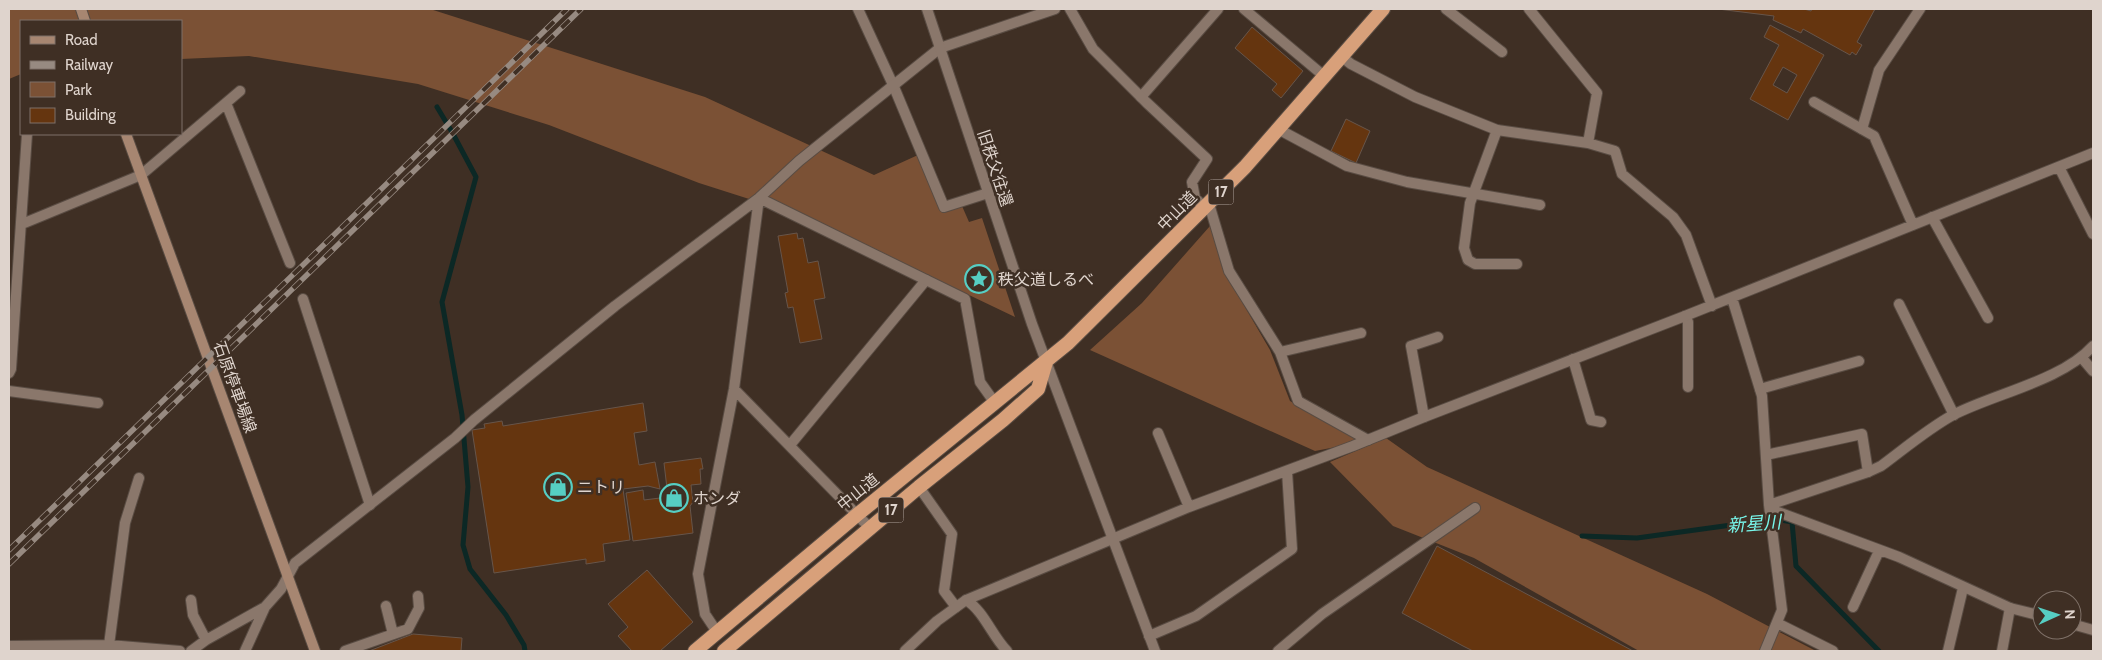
<svg xmlns="http://www.w3.org/2000/svg" width="2102" height="660" viewBox="0 0 2102 660" font-family="Cabin,'Noto Sans JP',sans-serif">
<rect width="100%" height="100%" fill="#3f2f24"/>
<path fill="#7b5135" d="M9 9H430L705 97 874 175 918 155 943 212 962 206 969 222 982 218 1015 317 806 217 699 183 549 125 418 84 249 56 181 59V21H21V74L9 79Z
M1210 226 1224 271 1270 350 1290 401 1362 442 1315 451 1090 350 1142 303Z
M1386 438 1427 467 1707 594 1816 651H1639L1474 558 1393 526 1330 462Z"/>
<g fill="none" stroke-linecap="round" stroke-linejoin="round">
<path stroke="#0c2825" stroke-width="5" d="M437 107 452 132 476 177 442 302 462 415 468 487 463 545 470 569 506 615 524 645 525 651
M1582 536 1637 538 1775 519 1792 522 1796 566 1879 651"/>
</g>
<path fill="#65350f" stroke="#67554a" fill-rule="evenodd" d="M1718 9H1804L1811 11 1812 9H1875L1857 42 1862 45 1856 55 1852 52 1850 55 1803 29 1801 33 1773 20 1774 16Z
M1770 25 1824 55 1788 120 1750 99 1779 45 1764 37ZM1783 67 1797 75 1787 93 1773 85Z
M1252 27 1303 71 1281 98 1272 90 1277 84 1235 48Z
M1346 119 1370 131 1356 163 1331 151Z
M797 233 798 239 803 238 808 263 818 261 825 298 814 300 822 339 800 343 793 307 788 308 785 293 788 292 778 236Z
M643 403 647 431 634 433 639 465 655 462 660 489 648 486 623 489 630 540 603 544 605 561 586 564V559L494 573 472 430 485 428 484 424 502 421 503 426Z
M701 458 703 469H700L701 484 691 485 693 502 690 506 693 533 633 541 626 493 643 490 644 500 668 497 664 463Z
M1437 546 1633 651H1473L1463 646 1402 613Z
M647 570 693 622 660 651H632L618 636 628 627 608 604Z
M413 634 462 638 461 651H369Z"/>
<g fill="none" stroke-linecap="round" stroke-linejoin="round">
<defs>
<path id="service" d="M858 9 894 87 944 207 988 193
M1244 9 1324 76
M1446 9 1502 52
M1141 97 1218 9
M1278 129 1347 166 1407 182 1540 205
M1862 129 1879 70 1920 9
M1497 130 1470 203 1464 248 1468 260 1475 264H1517
M1209 204 1229 271 1280 352 1361 333
M1932 217 1988 318
M303 299 370 505
M1899 304 1954 415
M1685 316 1688 322V387
M1280 352 1298 401 1368 440
M2082 358 2093 371
M1573 359 1591 420 1601 422
M1760 389 1859 361
M1424 417 1411 346 1438 337
M790 445 926 280
M1766 455 1862 434 1868 472
M919 487 952 534 944 591 956 607
M966 600C984 611 992 636 1007 651
M386 606 393 634
M345 651 408 629 419 608 418 596
M1948 651 1963 588
M2002 651 2010 608"/>
<path id="minor" d="M1070 9 1093 49 1146 102 1207 159 1192 182 1195 198 1205 208
M1529 9 1597 93 1588 143
M1342 57 1351 64 1415 97 1497 130 1588 143 1615 151 1622 174 1673 217 1686 235 1712 306
M1814 102 1874 136 1913 225
M226 103 290 263
M2059 167 2093 234
M22 224 141 175 240 91
M1732 298 1762 396 1769 505 1782 610 1765 651
M9 373 11 369 27 134
M734 389 870 528
M9 391 98 403
M1158 433 1189 507
M1769 505 1868 472 1881 466C1904 449 1929 428 1953 415 1996 393 2061 381 2093 346
M1770 509 1899 557 2010 608 2042 616
M191 600 193 615 206 640
M1853 607 1879 551
M1777 623 1833 651
M2072 624 2093 630
M717 632 705 614 698 574 734 389 759 198 965 299 980 382 995 403
M1149 636 1196 616 1292 549 1287 471
M109 645 125 523 139 478
M9 646 109 645 180 651
M191 651 206 640 265 607 281 589 295 563 455 438 474 420 615 306 759 198 799 161 940 48 1055 9
M245 651 265 607
M905 651 937 621 966 600 1189 507 1353 446 1424 417 1685 316 2093 153
M1278 651 1322 614 1475 508"/>
<path id="tertiary" d="M927 9 1032 324 1155 651"/>
<path id="secondary" d="M81 9 85 21
M126 134 315 651"/>
<path id="trunk" d="M695 651 858 514 1068 343 1245 167 1383 9
M724 651 919 487 1003 420 1038 389 1046 362"/>
</defs>
<use href="#service" stroke="#594c43" stroke-width="12"/>
<use href="#minor" stroke="#594c43" stroke-width="12"/>
<use href="#tertiary" stroke="#594c43" stroke-width="12"/>
<use href="#secondary" stroke="#594c43" stroke-width="12"/>
<use href="#trunk" stroke="#594c43" stroke-width="16"/>
<use href="#service" stroke="#8a776b" stroke-width="10"/>
<use href="#minor" stroke="#8a776b" stroke-width="10"/>
<use href="#tertiary" stroke="#8a776b" stroke-width="10"/>
<use href="#secondary" stroke="#a78671" stroke-width="10"/>
<use href="#trunk" stroke="#d8a07a" stroke-width="14"/>
<defs>
<path id="rail" d="M9 550 567 9
M9 564 581 9"/>
</defs>
<use href="#rail" stroke="#978a81" stroke-width="5.5"/>
<use href="#rail" stroke="#3f2f24" stroke-width="4" stroke-dasharray="11" stroke-linecap="butt"/>
</g>
<defs>
<symbol id="sight-ring" viewBox="-11 -11 22 22"><circle r="9.5" fill="#3f2f24" stroke="#56cec3" stroke-width="1.5"/><path d="M0-6L1.8-2.2L6-1.7L2.9 1.2L3.7 5.4L0 3.3L-3.7 5.4L-2.9 1.2L-6-1.7L-1.8-2.2Z" fill="#56cec3"/></symbol>
<symbol id="shop-ring" viewBox="-11 -11 22 22"><circle r="9.5" fill="#3f2f24" stroke="#56cec3" stroke-width="1.5"/><path d="M-5-2.5h2.3a2.7 3.5 0 0 1 5.4 0H5L5.5 6h-11ZM-1.5-2.5h3a1.5 2.3 0 0 0-3 0Z" fill="#56cec3"/></symbol>
</defs>
<g fill-rule="evenodd">
<use href="#sight-ring" x="963" y="263" width="32" height="32"/>
<use href="#shop-ring" x="542" y="471" width="32" height="32"/>
<use href="#shop-ring" x="658" y="482" width="32" height="32"/>
</g>
<g text-anchor="middle" dominant-baseline="central" stroke-width="5" stroke-linejoin="round" paint-order="stroke">
<g fill="#3f2f24" stroke="#afa29a" stroke-width="1">
<rect x="1208.5" y="179.5" width="25" height="25" rx="4"/>
<rect x="878.5" y="497.5" width="25" height="25" rx="4"/>
</g>
<g font-size="15" font-weight="bold" fill="#dfd4cd">
<text x="1221" y="192">17</text>
<text x="891" y="510">17</text>
</g>
<g font-size="16" fill="#dfd4cd" stroke="#3f2f24">
<text transform="translate(995 168) rotate(72)">旧秩父往還</text>
<text transform="translate(1177 211) rotate(-45)">中山道</text>
<text transform="translate(235 387) rotate(70)">石原停車場線</text>
<text transform="translate(858 492) rotate(-39)">中山道</text>
</g>
<g font-size="16" fill="#dfd4cd" stroke="#3f2f24" text-anchor="start">
<text x="998" y="279">秩父道しるべ</text>
<text x="577" y="487">ニトリ</text>
<text x="693" y="498">ホンダ</text>
</g>
<g font-size="18" font-style="italic" fill="#78f7eb" stroke="#3f2f24">
<text transform="translate(1754 524) rotate(-4)">新星川</text>
</g>
</g>
<rect width="2102" height="660" fill="none" stroke="#dfd4cd" stroke-width="20"/>
<rect x="20" y="20" width="162" height="115" fill="#3f2f24" stroke="#7f7168"/>
<rect x="30" y="36" width="25" height="8" fill="#a78671" stroke="#7f7168"/>
<text x="65" y="45" font-size="15" fill="#dfd4cd">Road</text>
<rect x="30" y="61" width="25" height="8" fill="#978a81" stroke="#7f7168"/>
<text x="65" y="70" font-size="15" fill="#dfd4cd">Railway</text>
<rect x="30" y="82" width="25" height="15" fill="#7b5135" stroke="#7f7168"/>
<text x="65" y="95" font-size="15" fill="#dfd4cd">Park</text>
<rect x="30" y="108" width="25" height="15" fill="#65350f" stroke="#7f7168"/>
<text x="65" y="120" font-size="15" fill="#dfd4cd">Building</text>
<g transform="translate(2057 615) rotate(87)"><circle r="24" fill="#3f2f24" stroke="#7f7168"/>
<path d="M0-4L9 19L0 12L-9 19Z" fill="#56cec3"/>
<text y="-8" font-size="14" font-weight="bold" text-anchor="middle" fill="#dfd4cd">N</text>
</g>
</svg>
